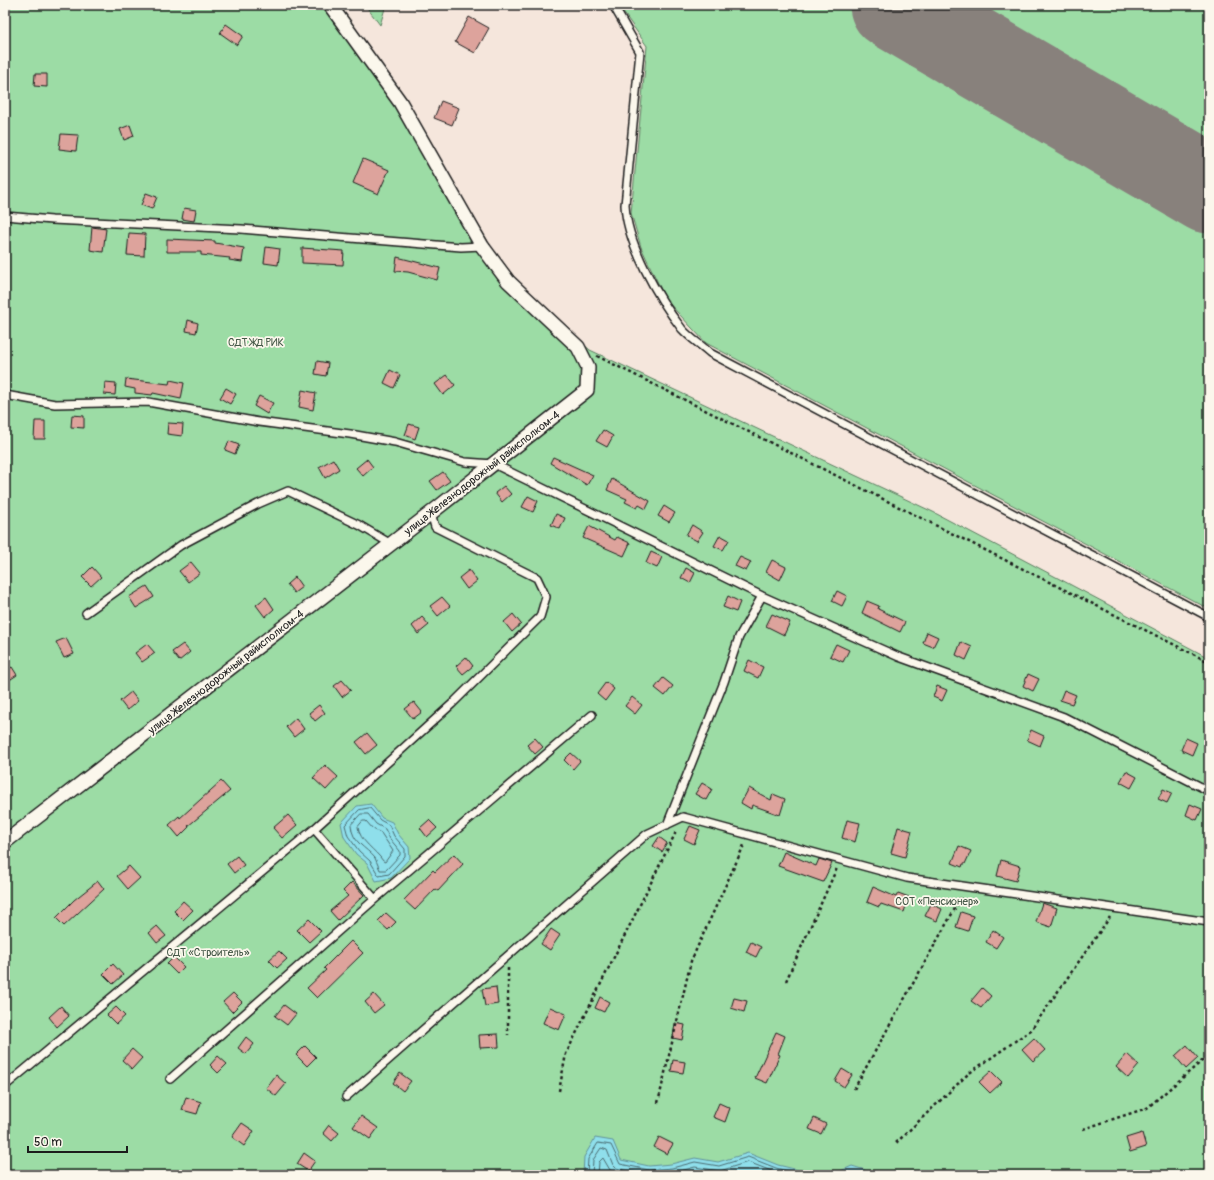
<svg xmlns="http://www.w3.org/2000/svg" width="1214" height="1180" viewBox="0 0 1214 1180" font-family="Pangolin,sans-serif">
<rect width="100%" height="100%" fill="#f5e6dc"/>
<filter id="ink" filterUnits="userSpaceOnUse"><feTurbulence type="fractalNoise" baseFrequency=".025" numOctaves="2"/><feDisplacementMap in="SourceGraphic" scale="8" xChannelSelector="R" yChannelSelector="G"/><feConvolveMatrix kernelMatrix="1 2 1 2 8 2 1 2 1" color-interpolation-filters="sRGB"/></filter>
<g filter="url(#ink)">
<path fill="#9cdca5" stroke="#5c7c60" d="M5 5H336L393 81 512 282 590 350 933 512 1209 658V1175H5Z
M365 5H386L380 25Z
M618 5H1209V609L706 343 666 300 641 247 631 213 647 46Z"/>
<path fill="#8fdfeb" stroke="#619198" d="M371 804 382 818 392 822 398 834 409 847 410 858 391 878 376 881 367 863 356 854 344 837 341 823 357 806Z
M595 1138 613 1141 621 1160 649 1166 671 1164 695 1158 718 1162 748 1153 778 1165 815 1174 836 1173 852 1166 865 1170 868 1175H583L584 1157Z"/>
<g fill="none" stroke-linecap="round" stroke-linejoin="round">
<path stroke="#4a6a6f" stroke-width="1" d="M370 808 380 820 389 825 394 836 405 849V856L389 874 379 876 370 861 359 851 348 836 345 825 359 810Z
M361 814H368L376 824 385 829 390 839 400 851V855L386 870H380C378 866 377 862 375 858 366 847 352 843 351 825Z
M363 821H366L373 829 381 833 393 851 385 862 383 861C376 850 359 841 358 827Z
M587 1175 588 1159 598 1143 611 1145 620 1164 649 1170 672 1168 695 1162 719 1166 748 1157 776 1168 802 1175
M592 1175 593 1160 601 1148 607 1150 613 1165 616 1168 647 1175
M598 1175 599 1162 603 1158 610 1170 618 1175
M651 1175 673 1173 695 1167 720 1171 748 1162 782 1175"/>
<path stroke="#88817c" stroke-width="89" d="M894 5 1209 189"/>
</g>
<path fill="#dda39c" stroke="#1c1c1c" d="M469 17 489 28 475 53 455 42Z
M226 24 243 36 237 45 220 33Z
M35 74H47V87L34 86Z
M441 101 459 108 452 125 434 118Z
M130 125 134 136 124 140 120 129Z
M61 134 78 135 76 151 59 149Z
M363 159 389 170 378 194 353 183Z
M146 193 157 197 152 209 141 205Z
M184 208 196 210 194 221 182 219Z
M92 227 106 229 103 252 90 250Z
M129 233 145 234 144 256 127 255Z
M167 239 215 241V243L244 248 242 262 229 260 230 258 201 255V252H167Z
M266 247 280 249 278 265 264 263Z
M302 248 344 251 343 265 302 263Z
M397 257 440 268 437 280 408 272 395 271Z
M188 320 198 323 196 333 186 331Z
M317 361 328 363 326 376 315 374Z
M390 370 400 375 394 388 384 383Z
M447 375 455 385 443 395 435 384Z
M126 379 169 384 170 380 184 383 181 399 153 393 152 395 135 393V389L125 387Z
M105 382 116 383 115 395 104 394Z
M226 388 236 394 230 404 220 398Z
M302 390 316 393 313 410 299 407Z
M259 396 273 403 267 414 254 406Z
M72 415 84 416V428L71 427Z
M35 421H45V439H34Z
M168 423 183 424 182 436 167 434Z
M409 424 419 427 415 439 405 435Z
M603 430 613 436 607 447 596 441Z
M229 441 239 445 235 454 225 450Z
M553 457 593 475 587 485 550 463Z
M333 459 339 469 325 478 319 467Z
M367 459 373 467 363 476 356 468Z
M443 472 450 481 437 490 430 481Z
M612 479 650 501 646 509 639 505 637 508 625 502 627 499 607 490Z
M504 486 511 494 502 502 495 493Z
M528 496 538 501 533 512 522 507Z
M664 506 675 513 669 522 658 516Z
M556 514 565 518 560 529 551 525Z
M692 525 703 532 697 541 686 535Z
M589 526 615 540 617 537 630 543 624 556 583 538Z
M720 535 729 540 723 550 714 546Z
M651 552 662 557 657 568 646 563Z
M740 557 751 562 746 571 735 566Z
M772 560 786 567 780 580 766 572Z
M191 562 200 573 188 582 179 571Z
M92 567 101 577 91 586 82 577Z
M686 568 695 573 690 583 681 578Z
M469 570 477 581 467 589 459 578Z
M295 577 302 587 294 593 287 584Z
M147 586 154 597 136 608 129 597Z
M837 591 847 596 842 606 832 601Z
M728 596 740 602 736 612 723 607Z
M266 597 274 609 265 617 256 605Z
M442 597 450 606 438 616 430 606Z
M867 601 879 606 878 609 905 622 900 632 862 613Z
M513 614 521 624 512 632 504 622Z
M772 614 790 622 784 635 766 626Z
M422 617 429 625 418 634 412 626Z
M927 632 938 637 933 647 923 643Z
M66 638 74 654 64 658 56 642Z
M961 642 972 647 966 660 956 655Z
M147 644 155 653 142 662 135 653Z
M183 644 190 652 179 661 172 652Z
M836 644 849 650 843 662 830 656Z
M466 657 473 666 463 674 456 666Z
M749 660 763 667 758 678 744 671Z
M12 667 17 675 5 683V671Z
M1028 674 1039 679 1033 691 1023 686Z
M663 678 673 686 665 696 655 688Z
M342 680 351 690 342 697 334 686Z
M606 682 614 689 605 701 597 694Z
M937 686 947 690 942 701 933 697Z
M1064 690 1076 695 1072 704 1060 700Z
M131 692 138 701 127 710 120 701Z
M632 697 642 705 635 714 625 706Z
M414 702 422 712 413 719 405 709Z
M319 705 325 713 315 721 309 713Z
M296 718 304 729 294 737 286 727Z
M1031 730 1044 736 1040 746 1027 740Z
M367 733 377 745 366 754 356 742Z
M535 738 543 747 535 754 527 745Z
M1186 738 1197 743 1192 755 1181 750Z
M571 753 580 761 573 769 564 760Z
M325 765 338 777 326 790 313 778Z
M1126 771 1137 777 1131 788 1120 782Z
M221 781 230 791 188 826 189 827 179 837 169 825 179 816 180 818Z
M702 783 712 789 706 800 695 794Z
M749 788 771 800 773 794 785 799 780 815 752 805 751 809 741 803Z
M1163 789 1172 793 1167 803 1158 799Z
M1190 804 1202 809 1197 820 1186 815Z
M288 815 297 825 282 838 273 828Z
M429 820 437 828 427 837 420 828Z
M847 820 860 823 855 842 842 838Z
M690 826 700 830 694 844 684 839Z
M898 827 912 831 905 857 891 853Z
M659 837 667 843 662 852 653 846Z
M959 846 971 851 965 864H963L962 867 952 863Z
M784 852 816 866 819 859 832 863 823 882 778 866Z
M454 854 463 864 438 891 435 889 415 910 404 900 433 870 435 872Z
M237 856 244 865 234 873 227 864Z
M1001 860 1020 866 1016 881 997 876Z
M129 866 140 878 128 889 117 876Z
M98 881 104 889 64 926 56 918 74 900Z
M352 882 364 895 338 920 330 911 348 896 343 891Z
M873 887 896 897 898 893 909 897 904 912 881 904 879 907 867 902Z
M183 901 193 910 183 920 174 911Z
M1042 903 1057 908 1051 927 1036 922Z
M931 904 942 909 937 921 925 916Z
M961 912 973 916 968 931 956 927Z
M386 913 396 922 388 930 378 921Z
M309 919 321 931 309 942 297 930Z
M157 926 166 936 157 943 149 933Z
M551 929 560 935 550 950 541 944Z
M993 930 1003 937 996 948 986 942Z
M351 941 363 953 317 998 307 988 326 970 324 968Z
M751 942 761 947 756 957 746 952Z
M279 951 287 959 277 968 269 960Z
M174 957 184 967 177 974 167 964Z
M113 964 123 975 113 984 103 974Z
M496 987 498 1004 485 1006 482 989Z
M982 988 991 996 981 1008 971 1001Z
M233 993 242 1002 232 1012 223 1002Z
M374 994 384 1005 374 1013 365 1002Z
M600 997 609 1002 604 1012 595 1008Z
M734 998 747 1001 744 1012 731 1008Z
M284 1005 296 1014 287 1025 275 1016Z
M61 1006 69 1016 57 1027 49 1017Z
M116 1007 125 1016 116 1024 107 1015Z
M550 1007 566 1014 559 1030 543 1023Z
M675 1023 685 1025 682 1040 673 1038Z
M776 1032 785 1036 778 1054 780 1055 767 1083 755 1078Z
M498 1034 499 1047 480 1048 479 1035Z
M246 1037 254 1044 246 1054 238 1048Z
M1034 1038 1045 1050 1033 1061 1022 1049Z
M1187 1045 1198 1058 1186 1069 1175 1056Z
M305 1046 316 1057 307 1066 296 1055Z
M132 1049 142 1058 132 1069 122 1060Z
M1127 1054 1139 1065 1128 1078 1116 1067Z
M218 1056 227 1064 218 1073 210 1065Z
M673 1060 685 1062 683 1073 671 1071Z
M842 1069 852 1075 844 1087 835 1081Z
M991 1071 1002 1082 990 1093 979 1082Z
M400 1073 411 1081 403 1091 393 1083Z
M276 1075 286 1084 276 1096 266 1088Z
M186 1097 201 1102 197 1114 182 1110Z
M719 1103 730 1108 725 1122 713 1117Z
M361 1116 378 1128 370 1139 353 1127Z
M814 1118 826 1124 821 1134 809 1129Z
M242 1123 254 1131 244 1146 232 1137Z
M329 1125 339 1133 332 1141 323 1133Z
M1142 1133 1146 1147 1130 1152 1126 1138Z
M659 1137 673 1144 667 1154 654 1147Z
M304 1153 315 1161 308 1171 297 1164Z"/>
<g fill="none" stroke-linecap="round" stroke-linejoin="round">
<defs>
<path id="service" d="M613 5 640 52 625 205C627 244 658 298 682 329 690 338 701 345 710 353L1209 617
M5 216 52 220 241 229 461 247 482 246
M5 395 55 404 148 402 259 422 350 434 395 442 465 462 493 464
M500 467 762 596 899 657 1064 717 1209 791
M86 613 181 545 258 504 288 491 359 525 391 544
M667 825 724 682 739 637 762 596
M314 829 375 899
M170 1079 375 899 592 715
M5 1086 314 829 452 704 540 617 546 597 537 578 435 527 431 513
M346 1097 647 834 683 817 907 878 1209 922"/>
<path id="minor" d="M5 842 431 513 587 390 588 367 578 347 508 281 482 246 400 102 330 5"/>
</defs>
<use href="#service" stroke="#1c1c1c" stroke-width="10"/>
<use href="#minor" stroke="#1c1c1c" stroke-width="16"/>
<path stroke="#1c1c1c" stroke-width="2.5" stroke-dasharray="3 3" stroke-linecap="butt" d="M597 356 1209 662
M508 968V1035
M786 981 837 868
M854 1089 962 896
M559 1091 566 1054 677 830
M658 1103 691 961 745 843
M1083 1129 1147 1108 1209 1055
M896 1143 968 1074 1031 1030 1110 917"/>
<use href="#service" stroke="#fbf7ec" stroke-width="7"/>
<use href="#minor" stroke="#fbf7ec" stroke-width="13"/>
</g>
</g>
<g text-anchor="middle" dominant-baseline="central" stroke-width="3.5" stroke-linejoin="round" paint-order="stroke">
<g font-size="11" fill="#425645" stroke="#fbf7ec">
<text x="256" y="342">СДТ ЖД РИК</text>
<text x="937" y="901">СОТ «Пенсионер»</text>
<text x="208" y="952">СДТ «Строитель»</text>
</g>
<g font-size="11" fill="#1c1c1c" stroke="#fbf7ec">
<text transform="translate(482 473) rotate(-38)">улица Железнодорожный райисполком-4</text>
<text transform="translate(226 672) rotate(-38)">улица Железнодорожный райисполком-4</text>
</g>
</g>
<rect width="1214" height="1180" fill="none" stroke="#fbf7ec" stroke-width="20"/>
<rect x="10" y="10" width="1194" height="1160" fill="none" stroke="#1c1c1c" stroke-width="1.5" filter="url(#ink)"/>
<path d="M28 1146v6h99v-6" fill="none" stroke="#1c1c1c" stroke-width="2"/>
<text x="34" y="1146" font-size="12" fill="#1c1c1c" stroke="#fbf7ec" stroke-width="3" paint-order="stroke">50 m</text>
</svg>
